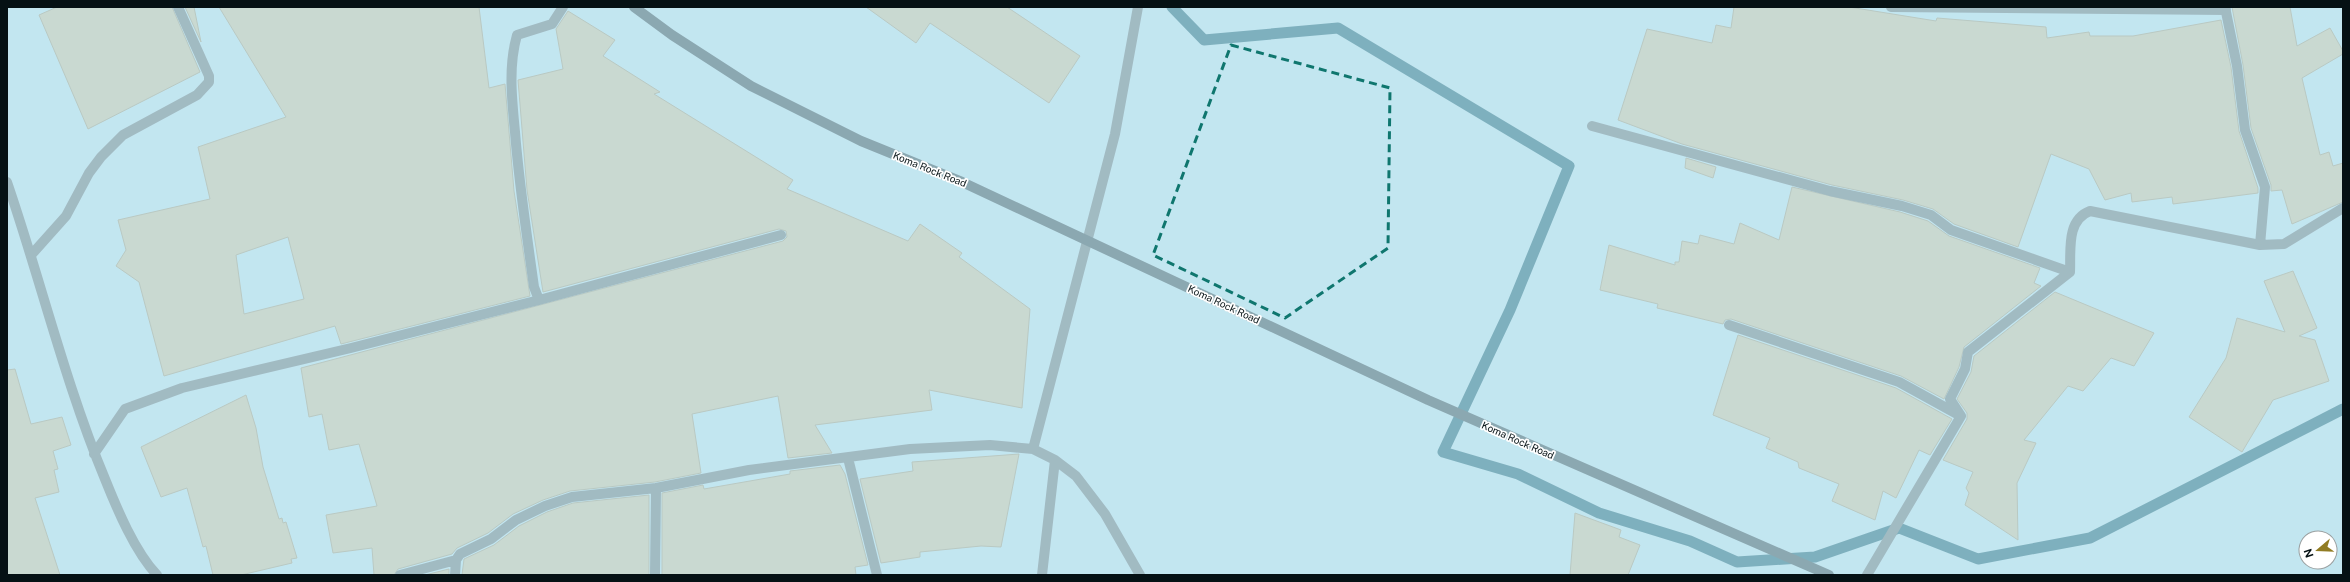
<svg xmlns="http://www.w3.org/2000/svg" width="2350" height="582" viewBox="0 0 2350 582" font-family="'Public Sans',sans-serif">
<rect width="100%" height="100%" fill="#c2e6f0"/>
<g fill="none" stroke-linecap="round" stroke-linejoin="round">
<path stroke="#2c7081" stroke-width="11" d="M1172 7 1204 40 1338 28 1569 166 1510 310 1443 452 1518 474 1599 513 1690 541 1737 562 1815 557 1899 528 1978 559 2090 538 2343 409"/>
</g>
<path fill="#d0c9ac" stroke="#aea78b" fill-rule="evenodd" d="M57 7H172L200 72 88 129 39 15Z
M185 7H194L201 42Z
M219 7H479L489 88 505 84 514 191 530 296 341 344 335 326 164 376 139 282 116 266 126 250 118 220 210 199 198 147 286 117ZM288 237 304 299 244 314 236 255Z
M866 7H1007L1080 56 1049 103 930 23 916 43Z
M1734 7H1849L1936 21 1937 18 2046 27 2047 38 2089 32 2090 36H2133L2221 20 2231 67 2239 131 2258 188V193L2173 204 2172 197 2132 202 2131 193 2105 200 2089 169 2051 154 2018 247 1954 224 1933 209 1903 200 1832 185 1682 144 1618 120 1647 29 1712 43 1716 25 1731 28Z
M2232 7H2290L2297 46 2330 28 2343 51V54L2302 78 2320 155 2329 152 2333 166 2343 163V202L2292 224 2282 190 2271 191V185L2251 128 2243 65Z
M568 11 615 40 603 56 660 92 654 94 793 180 787 189 908 241 920 224 962 253 959 257 1030 309 1022 408 929 390 932 410 815 425 832 453 788 458 778 396 692 414 701 473 655 482 570 491 543 500 513 514 488 533 457 548 452 554 398 569 394 575H374L372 548 333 553 326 515 377 506 359 444 329 450 322 414 309 417 301 368 783 241 787 237 786 231 779 229 543 292 527 190 518 80 563 69 556 29Z
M1686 158 1716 167 1713 178 1685 168Z
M1792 187 1900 212 1928 221 1949 236 2040 268 2034 283 2041 286 1964 347 1959 367 1944 399 1901 376 1731 319 1725 320 1723 324 1657 308 1658 304 1600 290 1609 245 1675 265V262H1679L1682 241 1698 244 1700 235 1734 244 1740 223 1779 240Z
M2293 271 2317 328 2299 336 2315 340 2329 381 2273 400 2242 452 2189 417 2226 358 2237 318 2285 332 2264 281Z
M2055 292 2154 333 2134 366 2111 358 2083 391 2068 386 2024 440 2036 443 2017 483 2018 540 1965 505 1969 493 1966 488 1973 472 1943 460 1967 419V413L1957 399 1971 372 1974 356Z
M1738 335 1896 388 1952 419 1930 455 1919 450 1896 498 1883 491 1875 520 1832 501 1839 484 1799 468 1798 462 1766 448 1770 438 1713 415Z
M15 369 31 424 62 417 71 445 53 451 58 469 54 470 59 492 35 498 60 575H7V370Z
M246 395 256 428 263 467 279 519 282 518 283 523 286 522 297 558 291 559 292 563 241 575H213L206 546 203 547 187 488 161 497 141 447Z
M1019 454 1001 547 981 546 920 552V557L881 563 860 479 913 471 912 462Z
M840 465 845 474 868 565 855 567 856 575H662V493L703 485 704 489 790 474V471Z
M649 495V575H462L464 559 494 545 519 526 547 512 573 503Z
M1575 513 1621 530 1619 537 1640 545 1628 575H1570Z
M449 569V575H425Z"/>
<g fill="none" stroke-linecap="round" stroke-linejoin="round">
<path stroke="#79878b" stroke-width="10" d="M1891 7 2226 10
M2225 7 2237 66 2245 130 2265 187 2260 245
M1592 126 1830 191 1902 206 1931 215 1951 230 2070 272
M7 182C41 281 65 383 105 479 117 509 135 552 157 575
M32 254 66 216 89 173 101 157 123 135 197 95 209 82V76L178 7
M539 300 781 235
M1729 325 1899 382 1959 415
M1033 449 1115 134 1138 7
M94 454 125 409 182 388 351 348 539 300 534 287C527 236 519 184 515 132 512 100 508 67 517 35L552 24 563 7
M848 458 877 575
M400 575 456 560 460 554 491 539 516 520 545 506 572 497 656 488 749 470 910 449 990 445 1033 449 1055 460 1076 476 1105 514 1140 575
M455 575 456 560
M655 575 656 488
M1042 575 1055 460
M1867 575 1961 416 1950 399 1965 369 1968 352 2070 272C2071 251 2066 220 2090 211L2260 245 2284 244 2343 208"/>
<path stroke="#485e64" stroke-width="10" d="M634 7 672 35 751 86 861 141 962 182 1428 400 1829 575"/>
</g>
<path d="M0 0H2350V582H0ZM1231 45 1390 88 1388 248 1285 318 1153 255Z" fill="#c2e6f0" fill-opacity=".55" fill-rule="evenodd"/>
<path fill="none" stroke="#0f766e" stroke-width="3" stroke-dasharray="8 5" stroke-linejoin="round" d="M1231 45 1390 88 1388 248 1285 318 1153 255Z"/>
<g text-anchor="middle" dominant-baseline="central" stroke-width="3.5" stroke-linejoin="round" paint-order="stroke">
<g font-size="10" fill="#051114" stroke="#fff">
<text transform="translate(930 169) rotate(22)">Koma Rock Road</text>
<text transform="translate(1224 304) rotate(25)">Koma Rock Road</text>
<text transform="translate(1518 440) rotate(24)">Koma Rock Road</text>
</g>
</g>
<rect width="2350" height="582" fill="none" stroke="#051114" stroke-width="16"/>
<g transform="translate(2318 550) rotate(251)"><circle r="19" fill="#ffffff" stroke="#9ba0a1"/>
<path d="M0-3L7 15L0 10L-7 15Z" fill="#917c23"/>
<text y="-6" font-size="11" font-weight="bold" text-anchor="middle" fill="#051114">N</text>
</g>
</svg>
